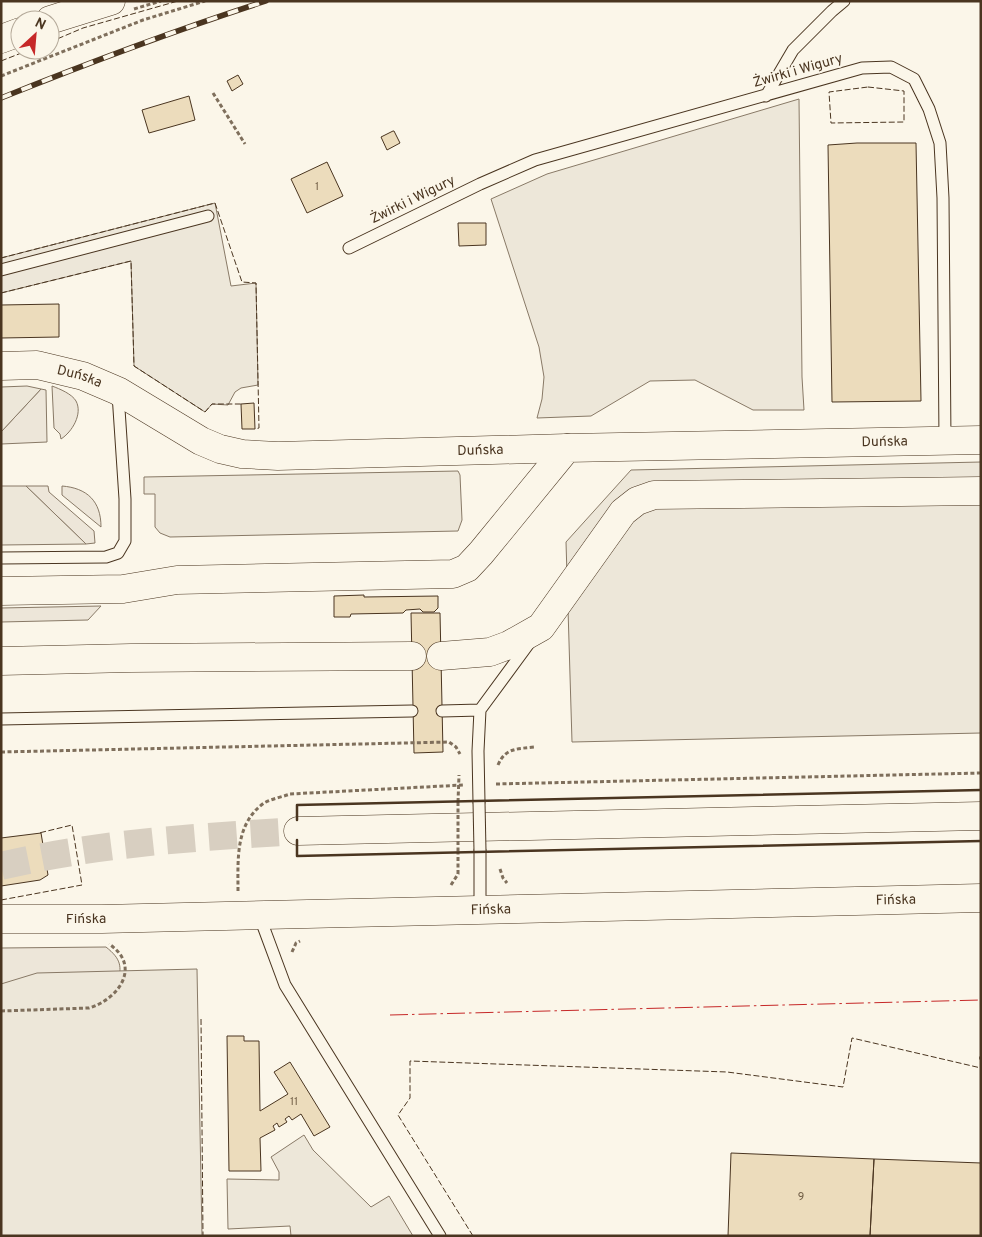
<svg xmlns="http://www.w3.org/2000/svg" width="982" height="1237" viewBox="0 0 982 1237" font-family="Overpass,sans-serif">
<rect width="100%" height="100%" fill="#fbf6e9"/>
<path fill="#ede6d9" stroke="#887966" d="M52 386C60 389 72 394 76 401 83 414 72 432 61 439L60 434 54 428Z
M41 389 46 390 47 442 1 444V432Z
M26 486H48L49 492 94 531 95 543 86 544Z
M62 486C87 488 101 501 101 527L62 495Z
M101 606 88 620 1 622V608Z
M106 947C121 959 122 966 118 983L1 1008V948Z"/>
<path fill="#ede7d9" stroke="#887966" d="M799 99 802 377 804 410H753L695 380 650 381 591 416 537 418 542 399 544 377 539 347 491 199 547 174Z
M215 203 231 286 256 283 258 385 241 388 235 392 228 405 212 404 205 412 134 366 131 261 1 293V258Z
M27 386 41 389 1 432V387Z
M981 462V733L572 742 566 542 631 470Z
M458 471 460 475 462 520 458 531 170 537 160 533 155 527V494H144V477Z
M1 486H26L86 544 1 545Z
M197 969 202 1236H1V984L37 973Z
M304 1135 313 1150 371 1207 389 1196 413 1236H291L290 1226 228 1229 227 1179 279 1180V1172L271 1157Z"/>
<path fill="#ecdcbc" stroke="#4a3520" d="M238 75 243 84 232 91 227 81Z
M189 96 195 120 149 133 142 110Z
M393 131H394L400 143 387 150 381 137Z
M857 143H916L921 401 832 402 828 145Z
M327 162 343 196 307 213 291 179Z
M458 223H486V245L459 246Z
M59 304V337L1 338V305Z
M254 403 255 429H242L241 404Z
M364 595V597L438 596V608L434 612H423L420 609 406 610 403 613 351 614 350 617H334V596Z
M411 613H440L443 752 414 753Z
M41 833 48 875 40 880 1 886V838Z
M227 1036H244V1041H259L260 1111 288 1094 274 1072 290 1062 330 1127 314 1136 301 1114 292 1120 289 1116 285 1119 287 1122 279 1127 277 1123 273 1126 275 1130 260 1138 261 1171H229Z
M731 1153 874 1159 870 1236H728Z
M874 1159 981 1163V1236H870Z"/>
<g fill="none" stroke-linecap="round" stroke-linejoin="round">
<path stroke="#d8cfc1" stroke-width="28" stroke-dasharray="28 14" stroke-linecap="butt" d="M1 866C98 843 199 837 298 831"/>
<defs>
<path id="lane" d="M766 96 793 50 832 11 844 1
M349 248 480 184 535 160 862 68 891 67 914 79 929 109 940 143 943 198 945 440
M1 270 208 216
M1 558 106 557 118 553 125 541V499L118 394
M442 711 480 710
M1 719 412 711
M479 802 478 751 480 710 530 642
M480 851V909
M259 915 285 985 440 1236"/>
<g id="secondary">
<path d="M50 20 111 1"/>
<path d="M1 39 20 32"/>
<path id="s1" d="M1 366 37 365 83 376 118 391 201 441 220 449 242 454 278 456 567 448"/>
</g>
<path id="primary" d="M298 831 981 816"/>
<g id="highway">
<path id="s2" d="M1 591 123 589 177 580 453 574 467 568 481 553 567 448 981 440"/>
<path d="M441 656 490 652 509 645 541 627 623 512 637 501 654 495 981 491"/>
<path d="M1 661 131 658 412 656"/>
<path id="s3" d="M1 919H102L981 898"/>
</g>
</defs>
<use href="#lane" stroke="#4a3520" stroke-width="13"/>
<use href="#secondary" stroke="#4a3520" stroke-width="29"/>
<use href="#primary" stroke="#4a3520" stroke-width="29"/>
<use href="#highway" stroke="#4a3520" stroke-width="29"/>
<path stroke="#7f6f5c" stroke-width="3" stroke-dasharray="4 2.5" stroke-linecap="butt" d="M134 9 161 1
M1 76 143 20 205 1
M213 93 245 144
M1 752 449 742 456 747 460 754
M498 765C505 748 517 749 534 747
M496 784 981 773
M458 802 459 775
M500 869 503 878 507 883
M451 885 458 874V853
M238 891C238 859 235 824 264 803 271 799 282 797 290 794L463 785
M292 952 296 943 300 941
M1 1011 89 1008C119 999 142 966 109 944
M979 1058H981"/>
<use href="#lane" stroke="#fbf6e9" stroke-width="11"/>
<use href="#secondary" stroke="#fbf6e9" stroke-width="28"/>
<use href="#primary" stroke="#fbf6e9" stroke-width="28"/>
<use href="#highway" stroke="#fbf6e9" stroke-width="28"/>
<defs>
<path id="rail" d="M1 98C88 63 176 30 266 1"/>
</defs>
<use href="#rail" stroke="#4a3520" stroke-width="5.5"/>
<use href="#rail" stroke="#fbf6e9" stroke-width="4" stroke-dasharray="11" stroke-linecap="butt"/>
<defs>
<path id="lane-bridge" d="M479 802 480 851"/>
</defs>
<use href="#lane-bridge" stroke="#4a3520" stroke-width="13" stroke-linecap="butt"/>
<path stroke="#7f6f5c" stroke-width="3" stroke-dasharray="4 2.5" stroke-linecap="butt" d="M458 802V852"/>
<use href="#lane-bridge" stroke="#fbf6e9" stroke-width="11"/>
<path stroke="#4a3520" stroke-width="1" stroke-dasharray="6 2.5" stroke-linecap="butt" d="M50 42 83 28 178 1
M1 61 29 50
M868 87 904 91V122L831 123 829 92Z
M1 258 215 203 242 282 256 283 259 428 255 429
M1 293 131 261 134 366 205 412 212 404H241
M1 900 82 885 72 825 39 833
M201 1019 203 1236
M473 1236 398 1115 410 1098V1061L727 1072 843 1087 852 1038 981 1068"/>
<path stroke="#4a3520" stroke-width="2.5" d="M297 820V805L981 790
M297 840V856L981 841"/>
<path stroke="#c62828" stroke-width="1" stroke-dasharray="18 4 2.5 4" stroke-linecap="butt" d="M390 1015 981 1000"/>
</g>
<g text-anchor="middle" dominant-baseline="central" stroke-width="4" stroke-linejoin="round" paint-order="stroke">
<g font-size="11" fill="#725f47">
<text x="317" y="187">1</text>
<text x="294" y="1102">11</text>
<text x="801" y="1197">9</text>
</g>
<g font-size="14" fill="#4a3520" stroke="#fbf6e9">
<text transform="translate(798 71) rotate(-16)">Żwirki i Wigury</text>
<text transform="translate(413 200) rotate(-26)">Żwirki i Wigury</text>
<text stroke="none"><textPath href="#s1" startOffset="80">Duńska</textPath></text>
<text stroke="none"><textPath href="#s2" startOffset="942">Duńska</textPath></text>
<text stroke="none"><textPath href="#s1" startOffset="500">Duńska</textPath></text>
<text stroke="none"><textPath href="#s3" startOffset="895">Fińska</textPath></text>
<text stroke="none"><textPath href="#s3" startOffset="490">Fińska</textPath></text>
<text stroke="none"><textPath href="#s3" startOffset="85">Fińska</textPath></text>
</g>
</g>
<rect width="982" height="1237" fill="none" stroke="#4a3520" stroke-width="5"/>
<g transform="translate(35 35) rotate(26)"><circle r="24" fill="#fbf6e9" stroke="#b4a999"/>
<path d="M0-4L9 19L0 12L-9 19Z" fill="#c62828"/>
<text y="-8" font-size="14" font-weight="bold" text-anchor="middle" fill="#4a3520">N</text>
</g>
</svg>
